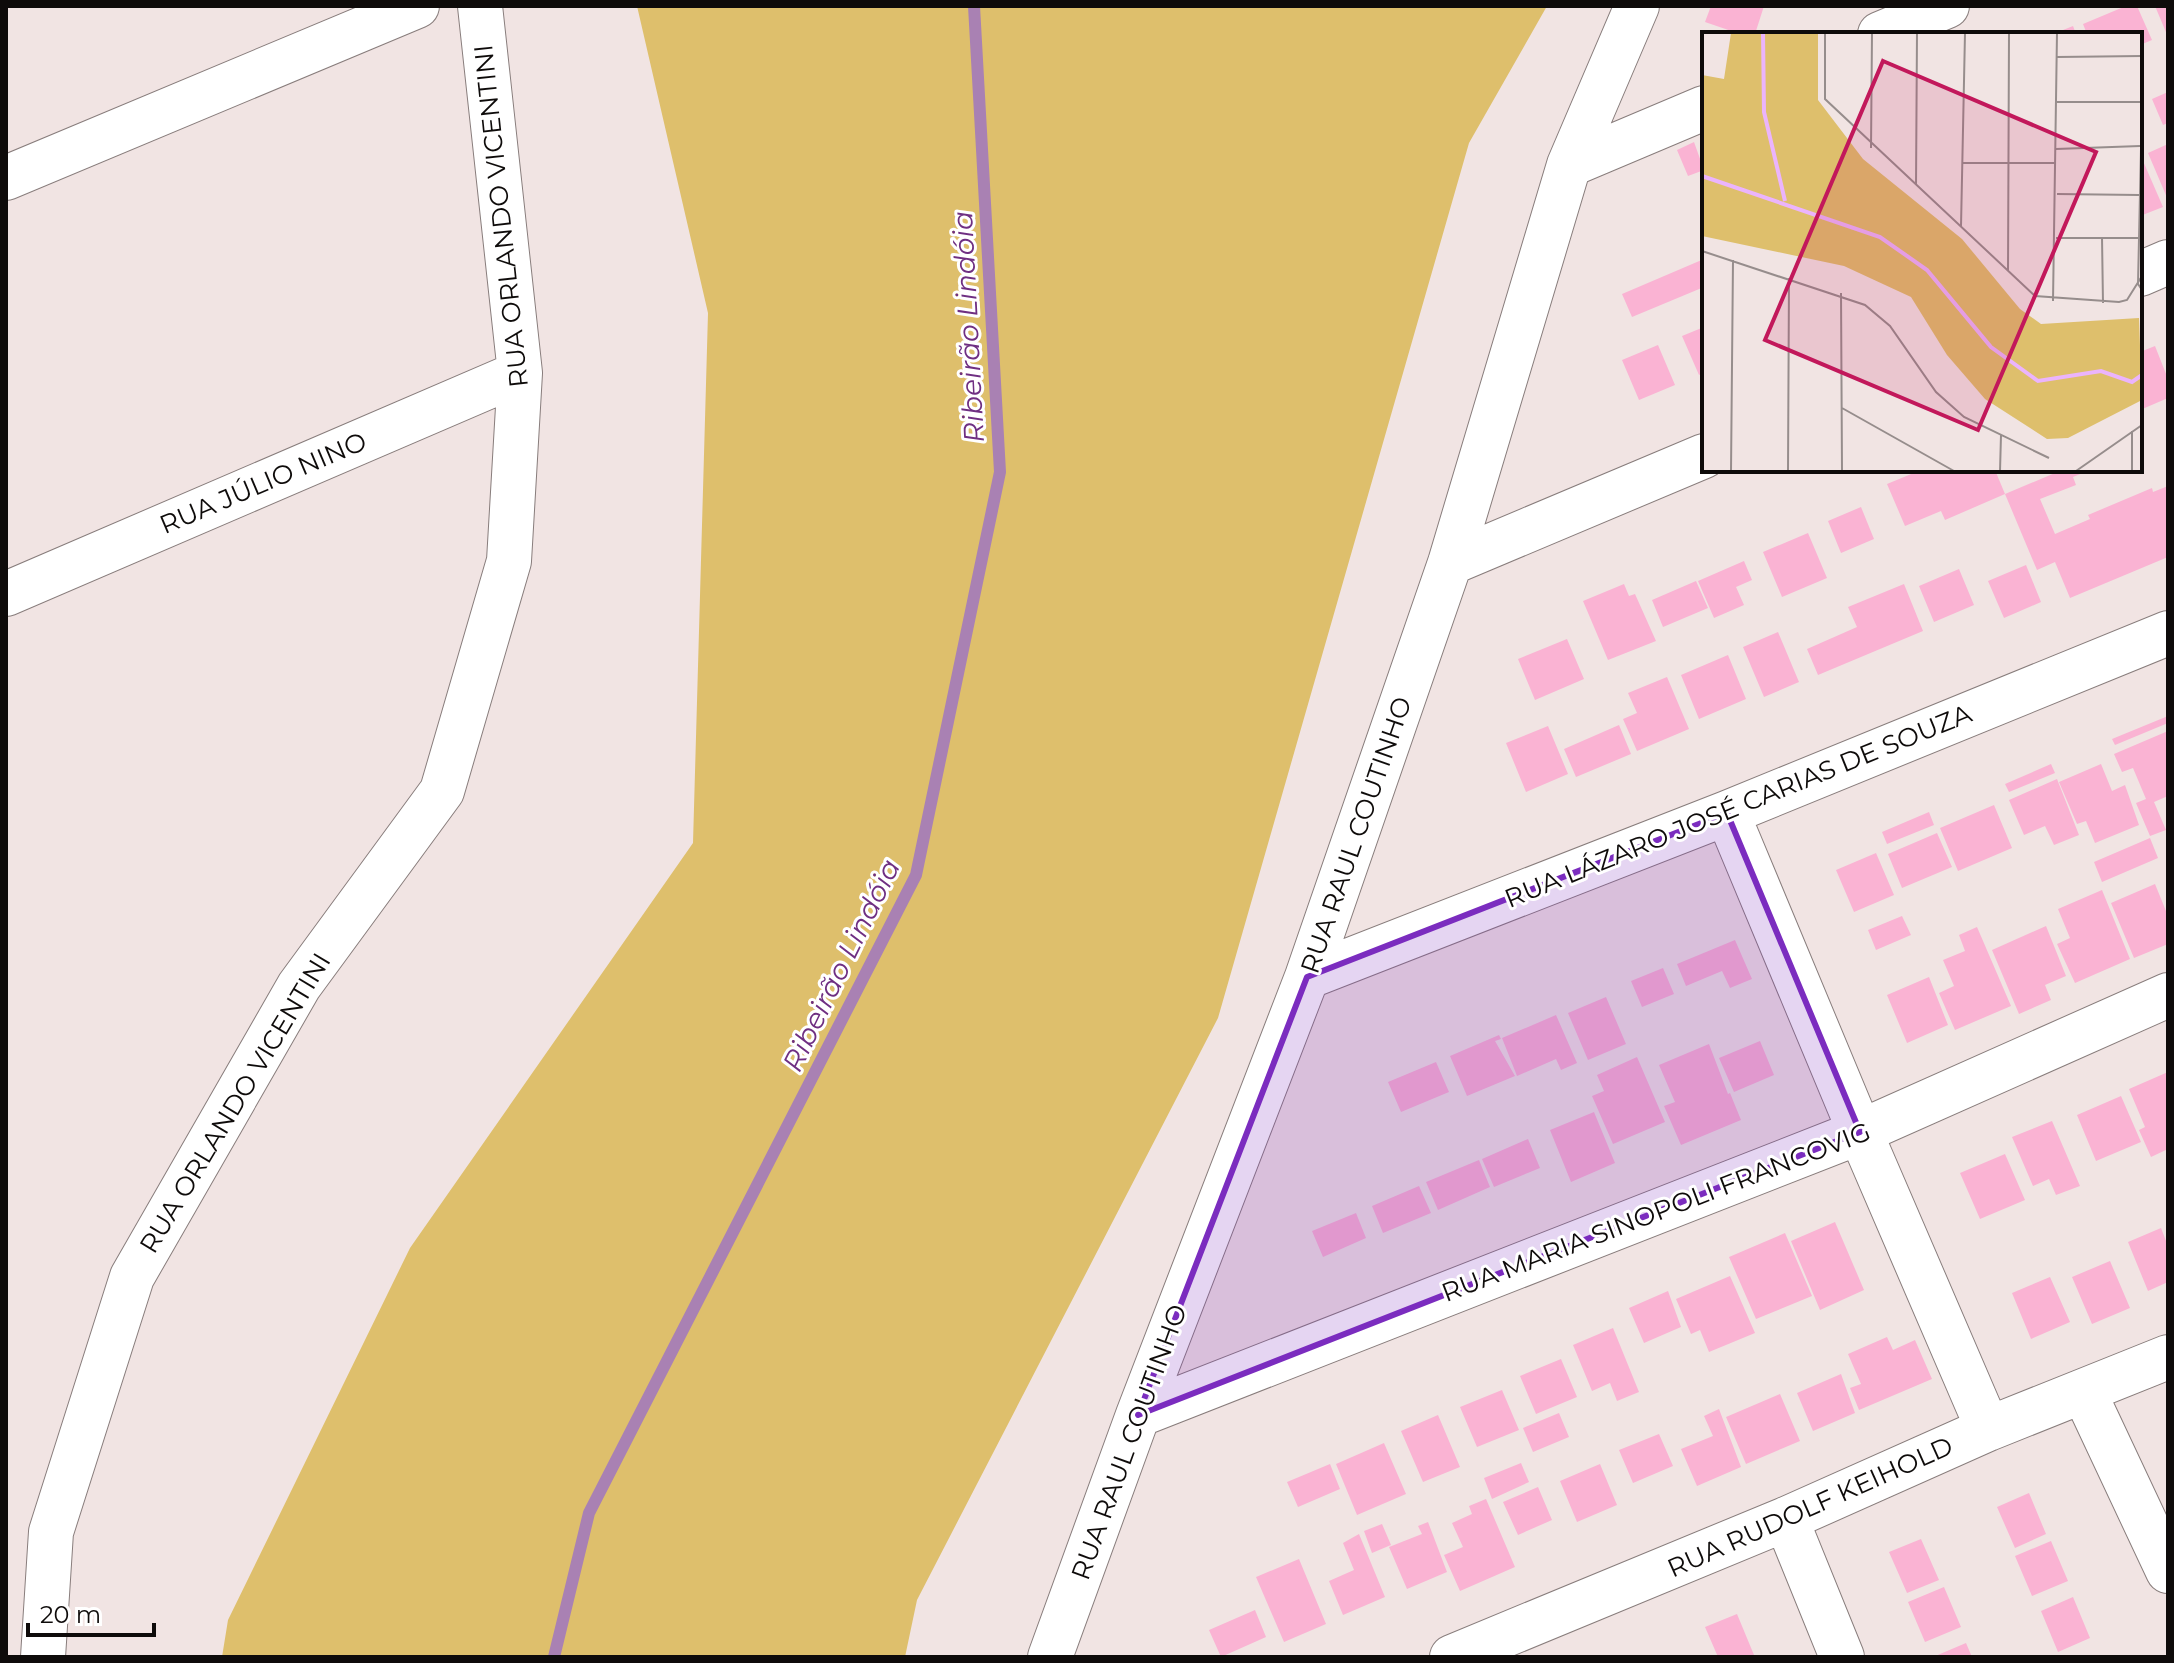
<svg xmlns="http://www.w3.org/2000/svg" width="2174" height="1663" viewBox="0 0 2174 1663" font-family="Montserrat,sans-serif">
<rect width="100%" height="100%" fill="#f1e4e3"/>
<path fill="#debf6c" d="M637 6H1547L1469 143 1218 1018 917 1600 905 1657H222L228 1620 410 1248 693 843 708 313Z"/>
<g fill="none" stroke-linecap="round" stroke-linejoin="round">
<path stroke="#a981b3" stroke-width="12" d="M554 1657 589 1513 916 875 1000 472 974 6"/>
</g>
<path fill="#fab3d3" d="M1711 6H1764L1755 34H1740L1705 22Z
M2126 6H2137L2152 40 2140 45V34H2087L2083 24Z
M2155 6H2168V37Z
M2073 26 2076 34H2053Z
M2168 92V123L2163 125 2152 99Z
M1694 142 1704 170 1688 176 1677 150Z
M2168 144V200L2148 153Z
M2140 154 2163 207 2140 216Z
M1704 259V287L1632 317 1622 294Z
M1704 327V372L1699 375 1682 336Z
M1658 345 1675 385 1639 400 1622 360Z
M2155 346 2168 379V398L2140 410V352Z
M1921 470H1995L2005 494 1945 520 1941 511 1905 526 1887 484Z
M2062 470H2090L2073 477 2076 485 2040 499 2055 534 2090 519 2088 515 2152 488 2153 492 2168 486V557L2070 598 2055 562 2037 570 2005 494Z
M1861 507 1874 539 1841 553 1828 521Z
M1808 533 1827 578 1782 597 1763 552Z
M1744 561 1752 580 1736 587 1744 605 1714 618 1698 581Z
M2026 565 2041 602 2004 618 1988 581Z
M1959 569 1974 605 1934 622 1919 586Z
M1696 581 1708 608 1663 627 1652 600Z
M1624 584 1629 596 1635 594 1656 641 1608 660 1583 601Z
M1904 584 1923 631 1818 675 1807 649 1857 627 1848 607Z
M1778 632 1799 682 1764 697 1743 647Z
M1567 639 1584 679 1535 700 1518 659Z
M1728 655 1746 699 1699 719 1681 675Z
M1667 677 1689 729 1637 751 1623 719 1637 713 1628 693Z
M2168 716V723L2115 745 2112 739Z
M1619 725 1631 754 1576 777 1564 749Z
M1548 726 1568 774 1526 792 1506 743Z
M2168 731V796L2154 802 2166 830 2150 836 2136 803 2146 799 2133 768 2122 772 2114 754Z
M2051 764 2055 773 2009 792 2005 784Z
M2101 764 2112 791 2125 785 2139 825 2095 843 2086 821 2077 824 2059 782Z
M2057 779 2079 835 2054 845 2045 826 2024 835 2009 800Z
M1994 805 2012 848 1958 871 1940 828Z
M1929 812 1934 825 1887 844 1882 832Z
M1937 833 1952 867 1902 888 1888 854Z
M2150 838 2158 858 2102 882 2094 862Z
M1876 853 1894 895 1854 912 1836 870Z
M2155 884 2168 916V944L2134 958 2111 903Z
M2102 890 2130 959 2075 983 2057 944 2070 938 2058 909Z
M1902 916 1911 935 1876 950 1868 930Z
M2046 926 2066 976 2045 985 2051 1000 2019 1014 1992 950Z
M1977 927 2011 1006 1955 1030 1939 993 1954 986 1943 960 1965 951 1959 935Z
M1735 940 1752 979 1730 988 1722 971 1686 986 1677 964Z
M1663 968 1674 994 1642 1007 1631 981Z
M1929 977 1948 1025 1907 1043 1887 995Z
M1606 997 1626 1044 1588 1060 1568 1013Z
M1556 1015 1577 1063 1561 1070 1556 1059 1517 1076 1502 1038Z
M1499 1035 1501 1039 1495 1041 1515 1076 1467 1096 1450 1056Z
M1760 1041 1774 1075 1734 1092 1719 1058Z
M1709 1044 1728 1094 1730 1093 1741 1120 1681 1145 1664 1106 1675 1102 1659 1065Z
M1637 1057 1665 1122 1613 1144 1592 1096 1604 1091 1597 1075Z
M1436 1062 1449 1092 1401 1112 1388 1082Z
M2168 1072V1149L2151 1157 2139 1130 2145 1127 2129 1089Z
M2121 1096 2141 1142 2096 1161 2077 1115Z
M1594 1112 1615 1163 1571 1182 1550 1130Z
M2052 1121 2080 1186 2056 1195 2049 1179 2033 1186 2012 1137Z
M1528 1139 1540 1168 1494 1187 1482 1159Z
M2005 1154 2025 1200 1980 1219 1960 1173Z
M1479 1160 1490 1187 1438 1210 1426 1182Z
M1419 1186 1431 1213 1383 1233 1372 1206Z
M1356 1213 1366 1238 1323 1257 1312 1231Z
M1835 1222 1864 1290 1820 1310 1791 1241Z
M2161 1228 2168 1246V1282L2148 1291 2128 1242Z
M1785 1233 1812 1296 1756 1319 1729 1257Z
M2110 1261 2130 1308 2092 1324 2072 1277Z
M1730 1276 1755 1333 1709 1352 1700 1330 1691 1334 1676 1299Z
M2050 1277 2070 1322 2031 1339 2012 1293Z
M1668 1291 1681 1327 1644 1343 1629 1308Z
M1613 1328 1639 1392 1617 1401 1610 1383 1592 1391 1573 1345Z
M1887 1337 1893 1350 1915 1340 1932 1379 1859 1410 1850 1388 1861 1384 1848 1354Z
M1561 1359 1577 1397 1536 1414 1520 1376Z
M1841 1374 1855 1413 1813 1431 1797 1393Z
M1502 1390 1519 1430 1477 1447 1460 1407Z
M1780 1394 1800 1441 1746 1464 1726 1417Z
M1719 1409 1741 1467 1697 1486 1681 1449 1713 1436 1704 1416Z
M1559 1413 1569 1437 1533 1452 1523 1428Z
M1438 1415 1460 1467 1423 1482 1401 1431Z
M1659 1434 1673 1466 1633 1483 1619 1450Z
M1384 1443 1406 1494 1357 1515 1336 1464Z
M1521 1463 1529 1482 1492 1499 1484 1478Z
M1330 1464 1340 1489 1298 1507 1287 1482Z
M1600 1464 1617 1505 1577 1522 1560 1481Z
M1538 1487 1552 1520 1518 1535 1503 1502Z
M2029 1493 2046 1534 2015 1548 1997 1507Z
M1486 1499 1515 1567 1460 1591 1444 1555 1463 1547 1452 1523 1472 1514 1469 1506Z
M1428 1522 1447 1572 1407 1589 1389 1547 1422 1534 1418 1526Z
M1382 1524 1391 1545 1372 1553 1364 1531Z
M1359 1534 1385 1597 1343 1615 1329 1581 1354 1570 1343 1543Z
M1921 1539 1939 1580 1907 1593 1889 1552Z
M2051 1541 2068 1581 2032 1596 2015 1556Z
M1299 1559 1326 1624 1284 1642 1256 1577Z
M1944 1587 1961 1627 1925 1642 1908 1602Z
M2073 1597 2090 1638 2058 1652 2041 1611Z
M1255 1610 1266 1637 1221 1657 1209 1630Z
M1737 1614 1754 1655 1718 1657 1705 1627Z
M1966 1643 1972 1657H1933Z"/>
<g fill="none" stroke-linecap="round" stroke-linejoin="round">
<defs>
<path id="street" d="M1880 34 1947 6
M1569 165 1704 108
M6 178 417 6
M2140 274 2168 262
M1450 563 1704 456
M6 594 520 373
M1727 813 1860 1132 1988 1429
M1307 977 1727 813 2168 633
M2084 1392 2168 1571
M1138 1415 1860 1132 2168 995
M1786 1519 1842 1657
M43 1657 51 1532 132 1277 299 986 442 791 509 561 520 373 480 6
M1050 1657 1138 1415 1307 977 1450 563 1569 165 1637 6
M1452 1657 1786 1519 1988 1429 2168 1357"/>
</defs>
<use href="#street" stroke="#887d7c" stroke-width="46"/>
<use href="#street" stroke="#fff" stroke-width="44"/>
</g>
<path fill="#7b2cbf" fill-opacity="0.2" stroke="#7b2cbf" stroke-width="6" stroke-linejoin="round" d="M1727 813 1860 1132 1138 1415 1307 977Z"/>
<g text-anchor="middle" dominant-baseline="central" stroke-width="6" stroke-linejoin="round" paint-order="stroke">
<g font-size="26" fill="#0e0b0a" stroke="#fff">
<text transform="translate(501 216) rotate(-96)">RUA ORLANDO VICENTINI</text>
<text transform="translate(263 483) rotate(-23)">RUA JÚLIO NINO</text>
<text transform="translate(1738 806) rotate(-22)">RUA LÁZARO JOSÉ CARIAS DE SOUZA</text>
<text transform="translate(1356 835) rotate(-71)">RUA RAUL COUTINHO</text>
<text transform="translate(235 1103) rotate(-59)">RUA ORLANDO VICENTINI</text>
<text transform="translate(1656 1212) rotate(-21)">RUA MARIA SINOPOLI FRANCOVIG</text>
<text transform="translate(1129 1442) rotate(-70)">RUA RAUL COUTINHO</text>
<text transform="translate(1810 1507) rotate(-24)">RUA RUDOLF KEIHOLD</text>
</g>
<g font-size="28" font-style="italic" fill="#6f2f82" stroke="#fff">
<text transform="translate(968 327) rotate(-93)">Ribeirão Lindóia</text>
<text transform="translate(841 965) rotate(-64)">Ribeirão Lindóia</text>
</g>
</g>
<g transform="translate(1702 32)">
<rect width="440" height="440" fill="#f1e4e3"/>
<path d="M29 1H116V68L161 127 260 207 318 277 339 292 437 286 440 368 366 406 345 407 283 367 245 323 209 265 142 234 0 204V43L22 47Z" fill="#debf6c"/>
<path fill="none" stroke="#ebb4fc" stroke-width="4" d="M61 1 62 80 83 169M0 144 178 205 225 238 289 315 336 349 399 339 430 350 440 343"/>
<path fill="none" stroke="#968d8c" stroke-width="2" d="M123 1V67L333 264 417 270 425 268 440 244M355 25 440 24M355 70H440M440 72 436 252 440 258M169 116 170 1M354 117 438 114M261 131H354M214 153 215 1M355 162 437 163M259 194 263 1M400 205 401 271M354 206H440M0 219 163 273 188 294 234 360 262 385 347 426M306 239 307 1M139 261 140 439M351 269 355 1M140 376 252 439M29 439 31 228M86 439 87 246M298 439 299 403M374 439 440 393M430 439V399"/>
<path fill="#c2185b" fill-opacity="0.15" stroke="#c2185b" stroke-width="4" d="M181 29 394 120 276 398 63 308Z"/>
<rect width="440" height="440" fill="none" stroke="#0e0b0a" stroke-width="4"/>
</g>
<rect width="2174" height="1663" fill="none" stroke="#0e0b0a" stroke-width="16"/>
<path d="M28 1623v12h126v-12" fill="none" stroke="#0e0b0a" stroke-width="4"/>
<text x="40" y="1623" font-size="24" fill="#0e0b0a" stroke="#ffffff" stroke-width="6" paint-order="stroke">20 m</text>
</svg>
